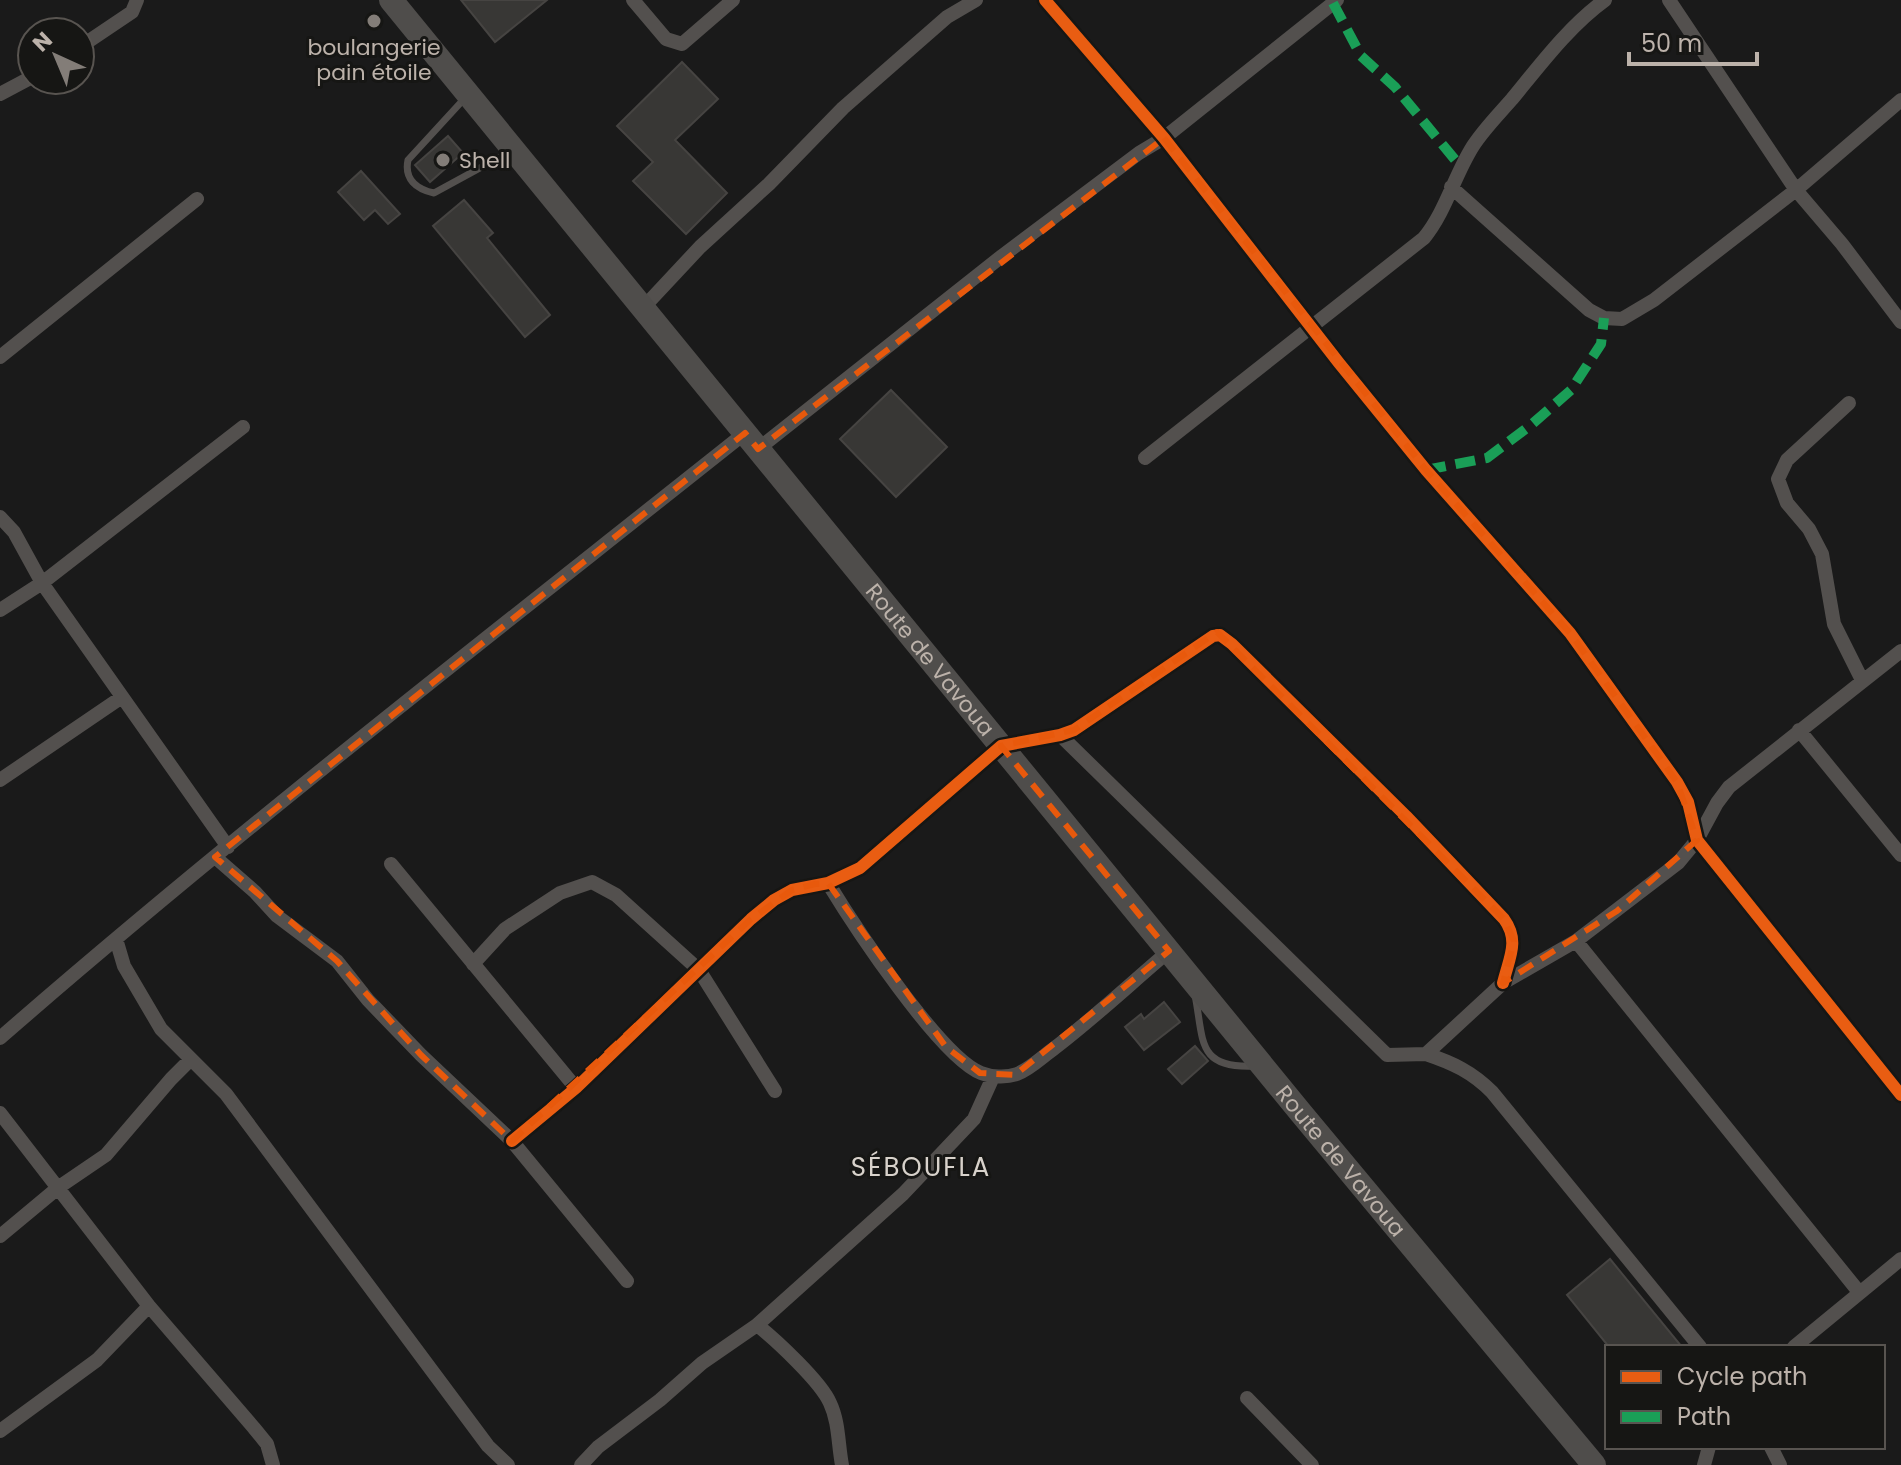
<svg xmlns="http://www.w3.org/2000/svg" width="1901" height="1465" viewBox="0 0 1901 1465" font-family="Poppins,sans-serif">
<rect width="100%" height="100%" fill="#1a1a1a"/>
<path fill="#383735" stroke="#464442" stroke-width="2" d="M461 0H547L495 42Z
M682 62 718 99 675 140 727 193 686 234 633 181 653 162 617 126Z
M448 136 463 153 430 182 415 165Z
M361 171 400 214 388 224 375 210 364 220 338 192Z
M464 200 493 233 487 238 550 315 525 337 433 226Z
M891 390 947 447 896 497 840 439Z
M1164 1002 1180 1022 1144 1050 1125 1027 1141 1014 1144 1019Z
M1195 1046 1208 1061 1182 1084 1168 1069Z
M1610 1259 1682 1347H1609L1567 1295Z"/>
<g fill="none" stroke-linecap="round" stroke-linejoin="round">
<path stroke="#53504e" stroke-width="7" d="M464 99 408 160C404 179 416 189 434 193L511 151
M1195 995C1204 1040 1196 1069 1255 1066"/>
<path stroke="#53504e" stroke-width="14" d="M633 0 666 39 682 44 733 0
M1045 0 1164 138 1339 363 1426 470 1570 633 1677 782 1688 802 1697 840 1901 1095
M1669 0 1796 190 1842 244 1901 322
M80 47 132 12 137 0
M0 94 32 77
M1451 187 1589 310 1604 318 1622 319 1654 300 1796 190 1901 100
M643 308 700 247 769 184 843 108 947 17 976 0
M0 357 197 199
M1849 403 1787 460 1778 479 1787 503 1809 529 1822 554 1834 624 1862 680
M758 449 1002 256 1139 153 1164 138 1337 0
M1145 458 1424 238C1446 211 1454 176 1473 146 1484 129 1499 114 1512 99 1540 65 1569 26 1605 0
M0 517 14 532 42 583 228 847
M0 610 42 583 243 427
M1799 730 1901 855
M1060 735 1387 1055 1426 1054 1503 983 1576 941 1678 863 1697 840 1717 803 1729 787 1901 651
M0 780 122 697
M215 857 255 892 277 916 337 961 368 1000 421 1055 512 1141 627 1281
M391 864 576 1088
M828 883C853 924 940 1057 981 1073 991 1077 1006 1078 1017 1074 1030 1069 1041 1058 1052 1050 1093 1019 1130 984 1169 951
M116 939 124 966 161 1029 226 1094 488 1446 508 1465
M1576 941 1859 1292
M473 964 505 929 560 893 592 882 616 895 699 970 775 1091
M0 1038C241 828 495 632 745 433
M1426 1054C1453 1063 1472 1072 1492 1092L1700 1347
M0 1113 149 1306 254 1428 267 1444 273 1465
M512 1141 576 1088 751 919 774 900 792 890 828 883 860 868 1001 746 1060 735 1074 730 1213 636 1220 635 1232 644 1406 816 1504 919C1520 941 1509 958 1503 983
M0 1236 59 1187 106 1155 171 1079 190 1060
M757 1325C776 1340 821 1382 830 1403 839 1422 838 1444 842 1465
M1794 1347 1901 1259
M1247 1398 1312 1465
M0 1431 97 1360 149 1306
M1771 1447 1780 1465
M581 1465 598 1447 660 1400 702 1363 757 1325 903 1194 974 1119 993 1077
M1704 1465 1709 1447"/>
<path stroke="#4f4d4b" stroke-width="24" id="s1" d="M391 0 1301 1113 1594 1465"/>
<path stroke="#1a9f57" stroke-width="10" stroke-dasharray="20 10" stroke-linecap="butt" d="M1333 3 1361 56 1395 87 1461 167
M1426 470 1487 458 1531 425 1571 390 1601 344 1604 318"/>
<defs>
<path id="cycleway" d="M1045 0 1164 138 1339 363 1426 470 1570 633 1677 782 1688 802 1697 840 1901 1095
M512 1141 576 1088 751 919 774 900 792 890 828 883 860 868 1001 746 1060 735 1074 730 1213 636 1220 635 1232 644 1406 816 1504 919C1520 941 1509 958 1503 983"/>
</defs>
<use href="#cycleway" stroke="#161614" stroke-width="17"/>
<use href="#cycleway" stroke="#e95d12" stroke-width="12"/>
</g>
<path fill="none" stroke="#e8590c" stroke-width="6" stroke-dasharray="16 10" stroke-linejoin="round" d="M1164 138 1426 470 1570 633 1677 782 1697 840 1617 911 1503 983 1514 941 1504 919 1217 632 1074 730 1001 746 1169 951 1015 1075 980 1073 946 1047 828 883 815 884 792 890 751 919 512 1141 421 1055 337 961 215 857 745 433 758 449Z"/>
<g fill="#837d78" stroke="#161614" stroke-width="3">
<circle cx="374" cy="21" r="8"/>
<circle cx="443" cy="160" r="8"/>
</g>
<g text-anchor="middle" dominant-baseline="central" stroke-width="6" stroke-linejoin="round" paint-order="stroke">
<g font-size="22" fill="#bcb2aa" stroke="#161614">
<text x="374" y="47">boulangerie<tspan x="374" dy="25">pain étoile</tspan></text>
<text x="459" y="160" text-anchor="start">Shell</text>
</g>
<g font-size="22" fill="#bcb2aa" stroke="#161614">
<text stroke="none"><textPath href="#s1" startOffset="852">Route de Vavoua</textPath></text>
<text stroke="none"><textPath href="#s1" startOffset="1500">Route de Vavoua</textPath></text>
</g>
<g font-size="26" letter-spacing="2" fill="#d8d2cb" stroke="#161614">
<text x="921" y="1167">SÉBOUFLA</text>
</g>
</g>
<rect x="1605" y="1345" width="280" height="104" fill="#161614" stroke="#585450" stroke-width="2"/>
<rect x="1621" y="1371" width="40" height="12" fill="#e95d12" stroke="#585450" stroke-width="2"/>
<text x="1677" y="1385" font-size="24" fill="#bcb2aa">Cycle path</text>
<rect x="1621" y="1411" width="40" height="12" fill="#1a9f57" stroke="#585450" stroke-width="2"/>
<text x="1677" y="1425" font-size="24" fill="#bcb2aa">Path</text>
<g transform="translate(56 56) rotate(316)"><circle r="38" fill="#161614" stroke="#585450" stroke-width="2"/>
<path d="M0-6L14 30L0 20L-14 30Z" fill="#837d78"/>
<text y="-12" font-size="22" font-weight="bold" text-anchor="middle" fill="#bcb2aa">N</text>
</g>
<path d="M1629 52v12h128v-12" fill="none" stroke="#bcb2aa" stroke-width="4"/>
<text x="1641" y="52" font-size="24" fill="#bcb2aa" stroke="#161614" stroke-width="6" paint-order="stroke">50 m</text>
</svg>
